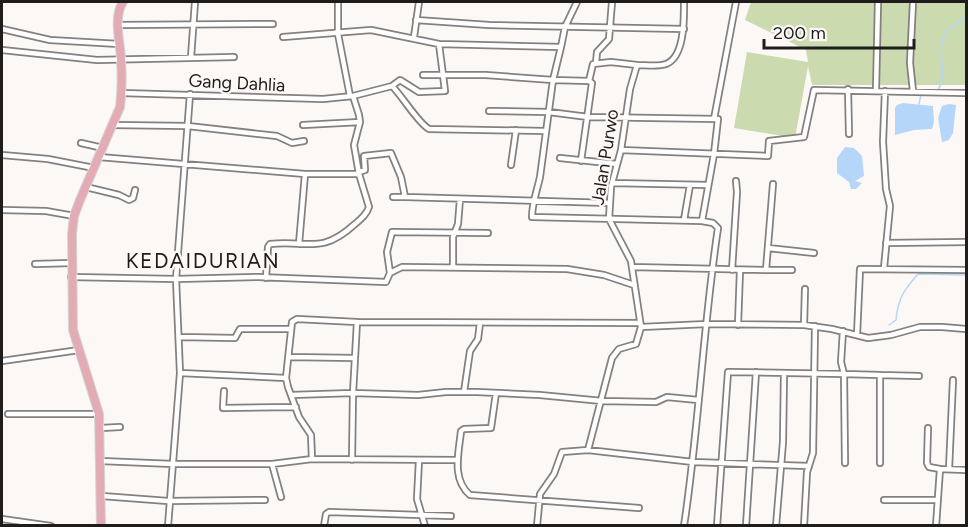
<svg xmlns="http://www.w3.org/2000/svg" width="968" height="527" viewBox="0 0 968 527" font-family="Figtree,sans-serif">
<rect width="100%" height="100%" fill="#fcf8f6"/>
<path fill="#cbdaaf" d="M751 2H966V85H812L808 66 795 138 734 128 747 52 808 62 806 50 745 20Z"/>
<path fill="#b5d6f9" d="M903 103 933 106 934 122 932 129 914 130 895 135V108L897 105Z
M949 104 956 105 953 133 949 140 942 142 938 118 942 106Z
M845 147 854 148 862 156 864 176 855 181 862 183 856 189H851L849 182 837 173V158Z"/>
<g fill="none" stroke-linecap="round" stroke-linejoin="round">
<path stroke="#b5d6f9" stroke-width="1.5" d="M938 90C953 62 922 38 966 18
M919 104 921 95H934
M889 325 896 320C898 298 904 290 918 274L966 275"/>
<defs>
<path id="minor" d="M338 2V34L350 96
M416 20 489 25 684 29
M118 25 273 24
M2 29 50 40 119 44
M283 37 371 30 439 44 561 47 565 27 577 2
M414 37 419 2
M439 44 443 75H486L553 80 561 47
M2 50 97 60 234 57
M191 57 195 2
M596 63 597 52 609 39 612 2
M589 81 553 80 540 177C537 191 532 203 532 217L702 221 713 223 718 228C703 327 699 427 684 526
M392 86 400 80 419 92 445 91 443 75H423
M848 89 849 134
M876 90 878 2
M913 91 910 63 913 2
M122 93 323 99 353 96 392 86C403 97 418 123 429 129L545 131
M353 96 359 115 360 122 354 145 359 174
M489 111 549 112 588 117 718 119 714 154 702 221
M714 119 736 2
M113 125 188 126 277 136 292 143 304 141
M303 125 360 122
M81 143 103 148
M621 150 768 156 769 141 804 137 814 90 966 93
M2 155 48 159 94 168
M99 157 305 174H359L369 207C367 214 361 219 355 224 321 255 309 240 270 244L268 247 266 278
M560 158 617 164
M581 161 592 83 589 81 593 64 611 62 637 65
M511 165 516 130
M359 172 365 170 364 156 391 153 401 177 405 197 609 203
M612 183 708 185
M773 184 766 270H792
M86 187 119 195 129 200 133 198 135 190
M393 197H405
M2 210 46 211 74 216
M684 220 690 185
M886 243 966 242
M299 244 305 174
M768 248 814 253
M35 264 72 263
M453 267V237L458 224 460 199
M632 267 766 270
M884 268 890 206 886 189 883 142 885 91
M732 270 737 192 736 181
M390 273 387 252 392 232 488 233
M71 277 176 279 258 277 386 282 390 273 402 267 567 269 604 275 634 285
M738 325 740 270
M804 325 805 289
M641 327 707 324 804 325 832 329 868 338 891 335 920 327H942L966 329
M843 331 841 362 844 374 880 375V463
M857 335 860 269 966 270
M180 337 235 338 240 329H290
M289 357 355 358
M2 361 79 350
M180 373 286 378
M880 375 919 376
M224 391 223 408 296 407
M464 392 470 351 478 339 480 323
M496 393 491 428 464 429 461 431C459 452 451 479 470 495L639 508
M291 395 353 393 418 395 446 392H477L540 395 602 401 656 402 667 397 698 400
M8 414H99
M101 428 120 427
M928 428 927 463 929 467 940 469
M588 450 612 358 619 349 636 344 641 327 631 261 609 219 611 187 621 150 630 89 637 65C646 65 658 67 666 64 685 57 684 18 684 2
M312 459 311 435 299 417 288 387 286 378 292 322 297 319 357 322
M352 460 353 393 357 322 640 323
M419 460 417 499 425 526
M101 461 173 464H272L312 459 457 460
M272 464 281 497
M949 469 953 380
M102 496 168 501 265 500
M884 500H938
M2 519 51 526
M168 526 180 373 176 279 190 94
M324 526 326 514 329 512 451 516
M537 526 540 494 554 474 562 452 588 450 693 462 809 466
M717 526 728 372 844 374 845 463
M746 526 756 372
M776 526 783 442 784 373
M804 526 807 472 813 453 815 326
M936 526 940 469 966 470"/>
<path id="primary" d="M101 526 99 414 73 330 72 234 74 216 80 200 120 107C122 91 122 75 121 59 120 41 113 17 123 2"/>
</defs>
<use href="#minor" stroke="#84807f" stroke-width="8"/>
<use href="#primary" stroke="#d6d6d6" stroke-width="10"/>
<use href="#minor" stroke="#fff" stroke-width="4.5"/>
<use href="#primary" stroke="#e3acb4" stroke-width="8"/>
</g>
<g text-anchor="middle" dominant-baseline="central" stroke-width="4.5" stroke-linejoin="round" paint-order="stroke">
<g font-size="18" fill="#1e1d1c" stroke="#fcf8f6">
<text transform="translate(237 83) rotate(3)">Gang Dahlia</text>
<text transform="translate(605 157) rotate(-81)">Jalan Purwo</text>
</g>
<g font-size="21" letter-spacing="1.5" fill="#1e1d1c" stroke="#fcf8f6">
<text x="203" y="260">KEDAIDURIAN</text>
</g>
</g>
<rect width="968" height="527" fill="none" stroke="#1e1d1c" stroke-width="6"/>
<path d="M764 39v9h150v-9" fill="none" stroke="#1e1d1c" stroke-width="3"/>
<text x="773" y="39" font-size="18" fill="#1e1d1c" stroke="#fcf8f6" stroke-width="4.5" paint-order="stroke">200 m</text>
</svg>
